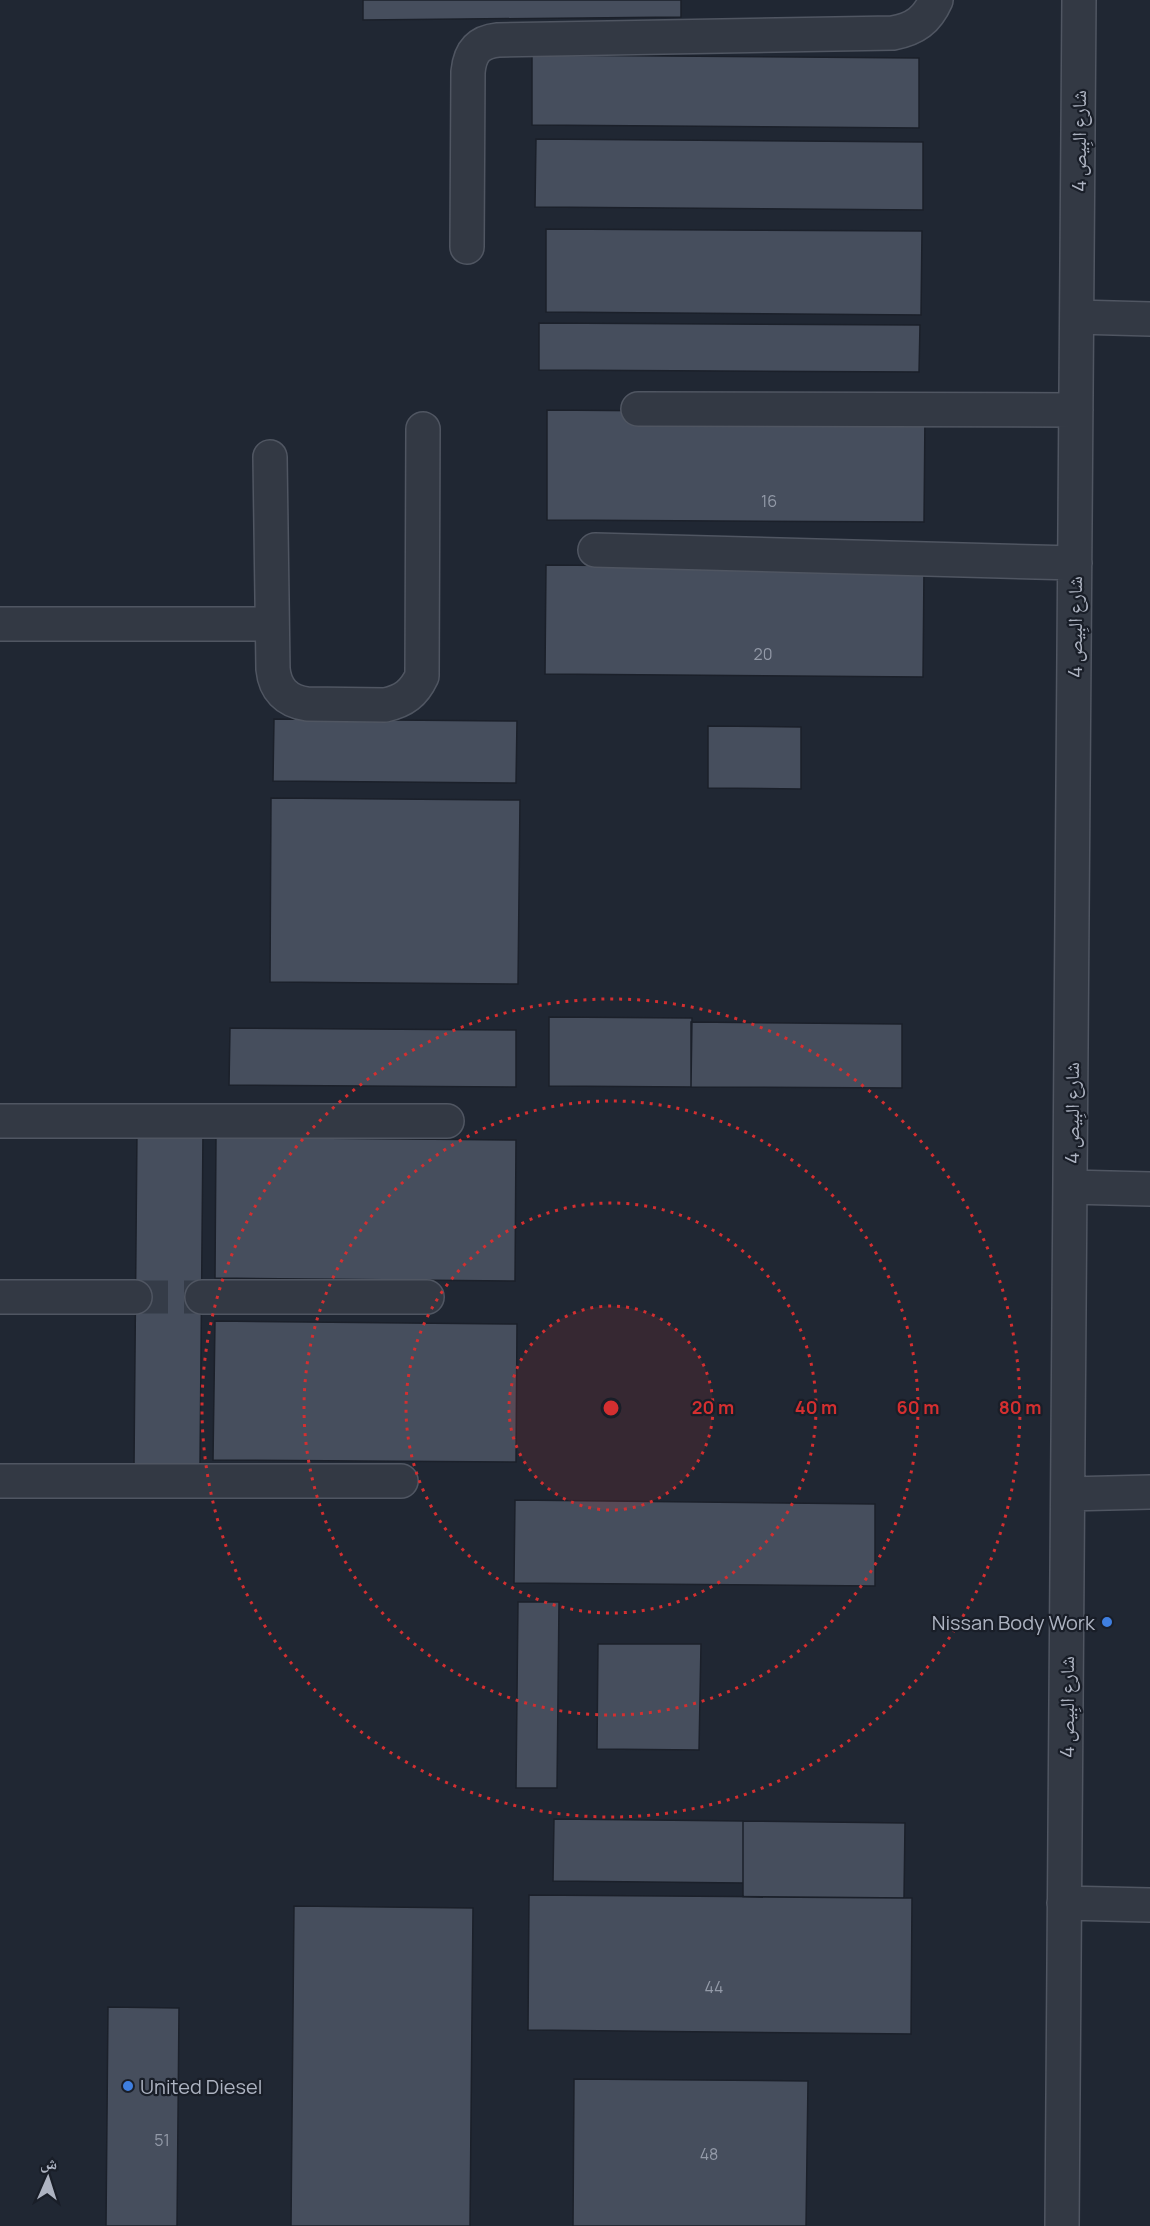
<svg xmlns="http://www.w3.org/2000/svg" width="1150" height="2226" viewBox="0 0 1150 2226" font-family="Manrope,'Noto Naskh Arabic',sans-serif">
<rect width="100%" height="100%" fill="#202733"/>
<path fill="#464e5d" stroke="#1b202a" stroke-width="1.5" d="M363 0H681V17L363 20Z
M532 55 919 58V128L532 125Z
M536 139 923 142V210L535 207Z
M546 229 922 231 921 315 546 312Z
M539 323 920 325 919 372 539 370Z
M547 410 925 413 924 522 547 520Z
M546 565 924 568 923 677 545 674Z
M274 719 517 721 516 783 273 781Z
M708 726 801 727V789L708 788Z
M271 798 520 800 518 984 270 982Z
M549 1017 692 1018 691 1087 549 1086Z
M691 1022 902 1024V1088L691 1087Z
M230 1028 516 1030V1087L229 1085Z
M137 1130 203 1131 200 1467H134Z
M216 1137 516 1140 515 1281 215 1278Z
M215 1321 517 1324 516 1462 213 1460Z
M515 1500 875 1504V1586L514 1583Z
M518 1602H559L557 1788H516Z
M598 1644H701L699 1750 597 1749Z
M554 1819 743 1821V1883L553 1881Z
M743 1821 905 1823 904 1898 743 1897Z
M529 1895 912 1898 911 2034 528 2030Z
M294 1906 473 1908 470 2226H291Z
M108 2007 179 2008 177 2226H106Z
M574 2079 808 2081 806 2226H573Z"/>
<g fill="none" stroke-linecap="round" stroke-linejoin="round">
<path stroke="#353c48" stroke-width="33" stroke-dasharray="33 16" stroke-linecap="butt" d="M135 1297H202"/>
<defs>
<path id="minor" d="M467 247 468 72C470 52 478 42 498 40L893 33C915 29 927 20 936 0
M1077 317 1150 319
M638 409 1076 410
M270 457 273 669C275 689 286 701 307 704L385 705C404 701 414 693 422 676L423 429
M595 550 1075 563
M0 624H272
M0 1121H447
M1070 1187 1150 1189
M0 1297H135
M202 1297H427
M0 1481H401
M1068 1494 1150 1492
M1064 1903 1150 1905
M1062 2226 1079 0"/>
</defs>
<use href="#minor" stroke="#505662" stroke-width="36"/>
<use href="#minor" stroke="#333944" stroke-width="33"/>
</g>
<circle cx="611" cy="1408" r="102" fill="#d42f30" fill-opacity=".12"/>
<g fill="none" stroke="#d42f30" stroke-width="3" stroke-dasharray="3 6">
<circle cx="611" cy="1408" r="102"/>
<circle cx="611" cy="1408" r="205"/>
<circle cx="611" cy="1408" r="307"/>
<circle cx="611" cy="1408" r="409"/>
</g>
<g fill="#3f7fe0" stroke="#191e28" stroke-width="2">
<circle cx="1107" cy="1622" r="6"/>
<circle cx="128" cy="2086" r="6"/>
</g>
<g text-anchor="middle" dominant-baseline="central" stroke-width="4.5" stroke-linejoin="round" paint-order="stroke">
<g font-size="16" fill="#939aa8">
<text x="769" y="501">16</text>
<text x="763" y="654">20</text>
<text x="714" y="1987">44</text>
<text x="162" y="2140">51</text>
<text x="709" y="2154">48</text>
</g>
<g font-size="20" fill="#adb3c1" stroke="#191e28">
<text transform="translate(1078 141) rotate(-90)">شارع البِيص 4</text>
<text transform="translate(1074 627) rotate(-90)">شارع البِيص 4</text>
<text transform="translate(1071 1113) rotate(-90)">شارع البِيص 4</text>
<text transform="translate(1066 1707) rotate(-90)">شارع البِيص 4</text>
</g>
<g font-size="20" fill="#adb3c1" stroke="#191e28" text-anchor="end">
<text x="1095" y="1622">Nissan Body Work</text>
<text x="140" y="2086" text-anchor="start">United Diesel</text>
</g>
</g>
<circle cx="611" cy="1408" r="9" fill="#d42f30" stroke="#191e28" stroke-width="3"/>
<g font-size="18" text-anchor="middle" font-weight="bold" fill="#d42f30" stroke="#191e28" stroke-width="4.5" stroke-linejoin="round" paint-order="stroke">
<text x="713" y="1414">20 m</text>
<text x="816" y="1414">40 m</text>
<text x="918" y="1414">60 m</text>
<text x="1020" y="1414">80 m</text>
</g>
<g transform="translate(48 2178) rotate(3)" stroke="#191e28" stroke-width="4.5" paint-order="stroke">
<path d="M0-4.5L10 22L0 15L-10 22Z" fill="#adb3c1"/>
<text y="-9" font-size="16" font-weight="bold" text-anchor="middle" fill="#adb3c1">ش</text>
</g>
</svg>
